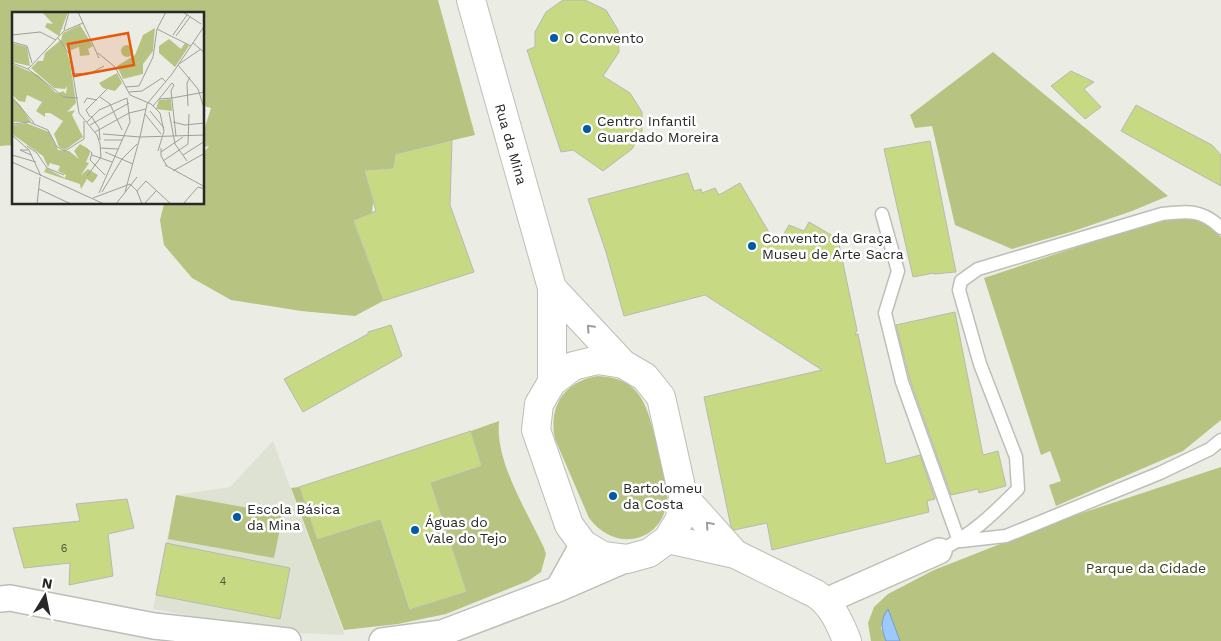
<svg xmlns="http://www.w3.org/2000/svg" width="1221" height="641" viewBox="0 0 1221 641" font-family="'Work Sans',sans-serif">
<rect width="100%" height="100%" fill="#ebede5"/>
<path fill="#dee2d2" d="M273 441 345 635 278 632 153 609 176 495 230 487Z"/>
<path fill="#b6c381" d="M0 0H438L475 135 395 154 393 168 364 170 373 202 372 213 353 221 383 301 355 316 301 311 231 300 192 278 164 245 160 220 164 204H204V152L209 146 204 147V130L211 108 204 106V14H14V145L0 146Z
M993 52 1168 196 1132 211 1074 231 1012 249 955 225 932 126 915 128 910 115Z
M1194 216 1210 226 1221 237V420L1183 451 1056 506 1049 485 1061 481 1050 451 1041 455 984 278 1155 221Z
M598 376C639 378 646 402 655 437 659 455 663 472 667 490 671 539 618 557 589 518L555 439C548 406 565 381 598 376Z
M499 421C495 462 527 511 544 548L546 554 541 572 528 581 446 614 398 624 344 630 291 488 299 487 317 540 380 520 410 610 467 592 431 483 482 466 471 431Z
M1221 467V641H900L888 610 881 628 886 641H871L868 623 874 607 888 594 934 570 1064 519Z
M176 495 283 514 274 558 168 539Z"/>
<path fill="#9ccaff" stroke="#799abe" d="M888 609 900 641H886C881 628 880 620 888 609Z"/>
<path fill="#c8d983" stroke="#b7b9b1" d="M563 0H585L606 10 618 30 619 52 603 76 630 93 642 112V132L632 149 603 171 573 150 561 152 527 50 535 47V32L546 12Z
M1071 71 1094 82 1084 89 1101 107 1085 119 1051 86Z
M1136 105 1212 145 1221 155V186L1121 131Z
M452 140 450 205 474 272 383 301 353 220 376 211 364 170 393 168 395 154Z
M930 141 956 272 934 274V273L913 277 884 149Z
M688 173 694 191 701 189 702 193 715 188 719 195 740 183 777 246 789 225 804 231 809 222 838 239 857 330 855 335 858 334 886 464 920 455 935 499 927 501 929 512 772 550 767 523 734 530 731 527 704 397 822 370 705 295 624 316 606 252 588 199Z
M955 312 983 455 998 451 1006 486 979 493 978 489 951 495 910 380 896 325Z
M391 325 402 356 303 412 284 379 368 334V332Z
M471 431 482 466 431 483 467 592 409 610 380 520 317 540 299 487Z
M127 499 134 528 108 534 113 576 69 585 70 563 24 568 13 528 80 521 76 504Z
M166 543 290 568 280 619 156 595Z"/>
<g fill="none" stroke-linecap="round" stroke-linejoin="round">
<defs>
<path id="service" d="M882 214 898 271 885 313 902 382 959 541
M961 541 1006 536 1160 473 1210 449 1221 440
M939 551C973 534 992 515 1018 489L1016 457 980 364 959 290 961 281 978 269 1162 214C1187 211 1202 209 1221 228"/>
<path id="minor" d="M558 589 583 544
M0 599 10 598 154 626 288 641
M826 601 939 551
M382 641 442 633 558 589 627 559"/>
<path id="secondary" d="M471 0 552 288V382
M552 288 623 364
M598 360 623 364 645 377 661 397 683 496 680 519 668 539 649 553 627 559 603 556 583 544 569 525 536 430 539 404 552 382 573 366Z
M683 496 735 554
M668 539 735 554 816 594C832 605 840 623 847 641"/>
</defs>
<use href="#service" stroke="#bcbeb7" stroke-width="15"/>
<use href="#minor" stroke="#bcbeb7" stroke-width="28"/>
<use href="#secondary" stroke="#bcbeb7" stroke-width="30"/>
<use href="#service" stroke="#fff" stroke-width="12"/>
<use href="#minor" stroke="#fff" stroke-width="25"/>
<use href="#secondary" stroke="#fff" stroke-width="28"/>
</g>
<defs><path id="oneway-chevron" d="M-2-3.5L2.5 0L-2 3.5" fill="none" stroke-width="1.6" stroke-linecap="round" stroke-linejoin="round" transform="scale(1.25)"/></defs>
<g stroke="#9e9f9d">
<use href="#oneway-chevron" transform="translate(590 328) rotate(-133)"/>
<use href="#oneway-chevron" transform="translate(709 525) rotate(-131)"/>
</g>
<g fill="#005aa7" stroke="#fff" stroke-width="2">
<circle cx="554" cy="38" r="5"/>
<circle cx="587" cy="129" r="5"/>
<circle cx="752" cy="246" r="5"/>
<circle cx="613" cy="496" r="5"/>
<circle cx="237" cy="517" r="5"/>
<circle cx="415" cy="530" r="5"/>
</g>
<g text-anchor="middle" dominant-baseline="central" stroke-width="5" stroke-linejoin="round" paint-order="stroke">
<g font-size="11" fill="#50553d">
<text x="64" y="548">6</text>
<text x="223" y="581">4</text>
</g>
<g font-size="14" fill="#282926" stroke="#fff" text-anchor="start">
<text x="564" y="38">O Convento</text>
<text x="597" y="121">Centro Infantil<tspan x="597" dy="16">Guardado Moreira</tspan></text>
<text x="762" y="238">Convento da Graça<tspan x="762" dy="16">Museu de Arte Sacra</tspan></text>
<text x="623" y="488">Bartolomeu<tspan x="623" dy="16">da Costa</tspan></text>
<text x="247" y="509">Escola Básica<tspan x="247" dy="16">da Mina</tspan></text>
<text x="425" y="522">Águas do<tspan x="425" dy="16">Vale do Tejo</tspan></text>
</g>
<g font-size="14" fill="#282926" stroke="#fff">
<text transform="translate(511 144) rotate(74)">Rua da Mina</text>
</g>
<g font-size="14" fill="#383f1a" stroke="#fff">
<text x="1146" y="568">Parque da Cidade</text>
</g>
</g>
<g transform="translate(12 12)">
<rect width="192" height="192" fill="#ebede5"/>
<path d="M30 0H56L47 24 33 15 35 11 41 12ZM68 13 81 34 76 37 78 43 68 44 67 35 57 39 53 33 58 50 64 91 55 100 63 98 60 103 71 125 53 138 47 135 42 122 51 109 38 101H33V105L24 99 30 90 15 83 13 90 7 89 0 83V52L26 63 43 80 53 84 47 81 51 79 54 82 55 74 53 77 42 76 19 56 26 49H31L33 41 49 28 51 21ZM143 16 141 39 131 52V62L111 67 105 54 123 43 131 23ZM157 27 169 37 173 31 177 34 163 55 147 41V34ZM0 31 15 35 18 54 0 50ZM109 39a6 6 0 1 1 12 0a6 6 0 1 1-12 0ZM105 61 110 71 103 79 91 76 87 71ZM0 86 8 93 19 110H0ZM159 87 160 99 144 97 147 88ZM14 111 37 120 46 138 57 139 67 147 62 139 68 132 75 136 78 141 74 150 77 151 69 163 76 157 86 163 83 168 80 171 75 167 69 177 68 172 32 160 34 156 53 166 54 163 46 159 48 154 38 151 36 155 31 144 0 122V113Z" fill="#b6c381"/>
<path fill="none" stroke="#9d9f99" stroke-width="1" d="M66 0 87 46M171 0 189 12M193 13 160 62 135 92 128 125 193 123M145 17 179 34M52 18 57 0M0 23 28 20 44 28M161 23 175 3M164 24 178 5M46 26 58 43 67 101 85 123 88 132 89 145 75 164M0 30 15 34 20 51M181 31 193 41M86 41 103 55 118 83 139 92 148 101 152 119 146 139M0 51 16 57 52 85 66 86M167 52 189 37M166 53 186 77 193 99M16 57 52 19 71 11M60 62 79 61 92 54M162 73 159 79 164 124M114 75 127 74 141 45 145 17 154 0M117 80 130 79 150 66 154 70M0 85 22 111M88 85 98 92 110 118M160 86 193 80M147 87 160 71 162 73M72 91 75 86 85 88M141 94 147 87 160 86M176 94 175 71 178 65M138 99 152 116M157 100 163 132 175 149M133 102 149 122M79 104 87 116 88 128M78 105 74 98 95 77M75 110 87 98 115 86M161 110 173 113 193 111M0 112 17 110 36 118 45 135 53 139 72 127V109M78 113 117 91M83 120 117 101 134 97M91 122 128 125 113 180M0 123 17 138 29 164M92 128H110M176 132 177 102M15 134 25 141 35 156 52 163M88 136 106 137M149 136V144L155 154M75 137 80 141 78 148 93 163M16 138H8L19 143M93 140 121 152M149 140 171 125M0 143 24 150M80 143 100 150M171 143 193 129M151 149 176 132M0 150 92 192M153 153 193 175M161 159 193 141M118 172 125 179 130 192M27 177 59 192M125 179 134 169 159 192M90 180 110 147 125 132M87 181 118 110 115 86M81 186 118 172M25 192 28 165M104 192 125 165M132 192 144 179M171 192 186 175 193 177"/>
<path fill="#e8590c" fill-opacity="0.15" stroke="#e8590c" stroke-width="2.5" d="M116 21 122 53 62 64 56 32Z"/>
<rect width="192" height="192" fill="none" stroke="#282926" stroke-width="2.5"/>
</g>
<g transform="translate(45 596) rotate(10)" stroke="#ffffff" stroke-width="4" paint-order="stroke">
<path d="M0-4L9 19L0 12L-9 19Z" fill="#282926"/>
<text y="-8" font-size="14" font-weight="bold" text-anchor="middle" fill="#282926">N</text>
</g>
</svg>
